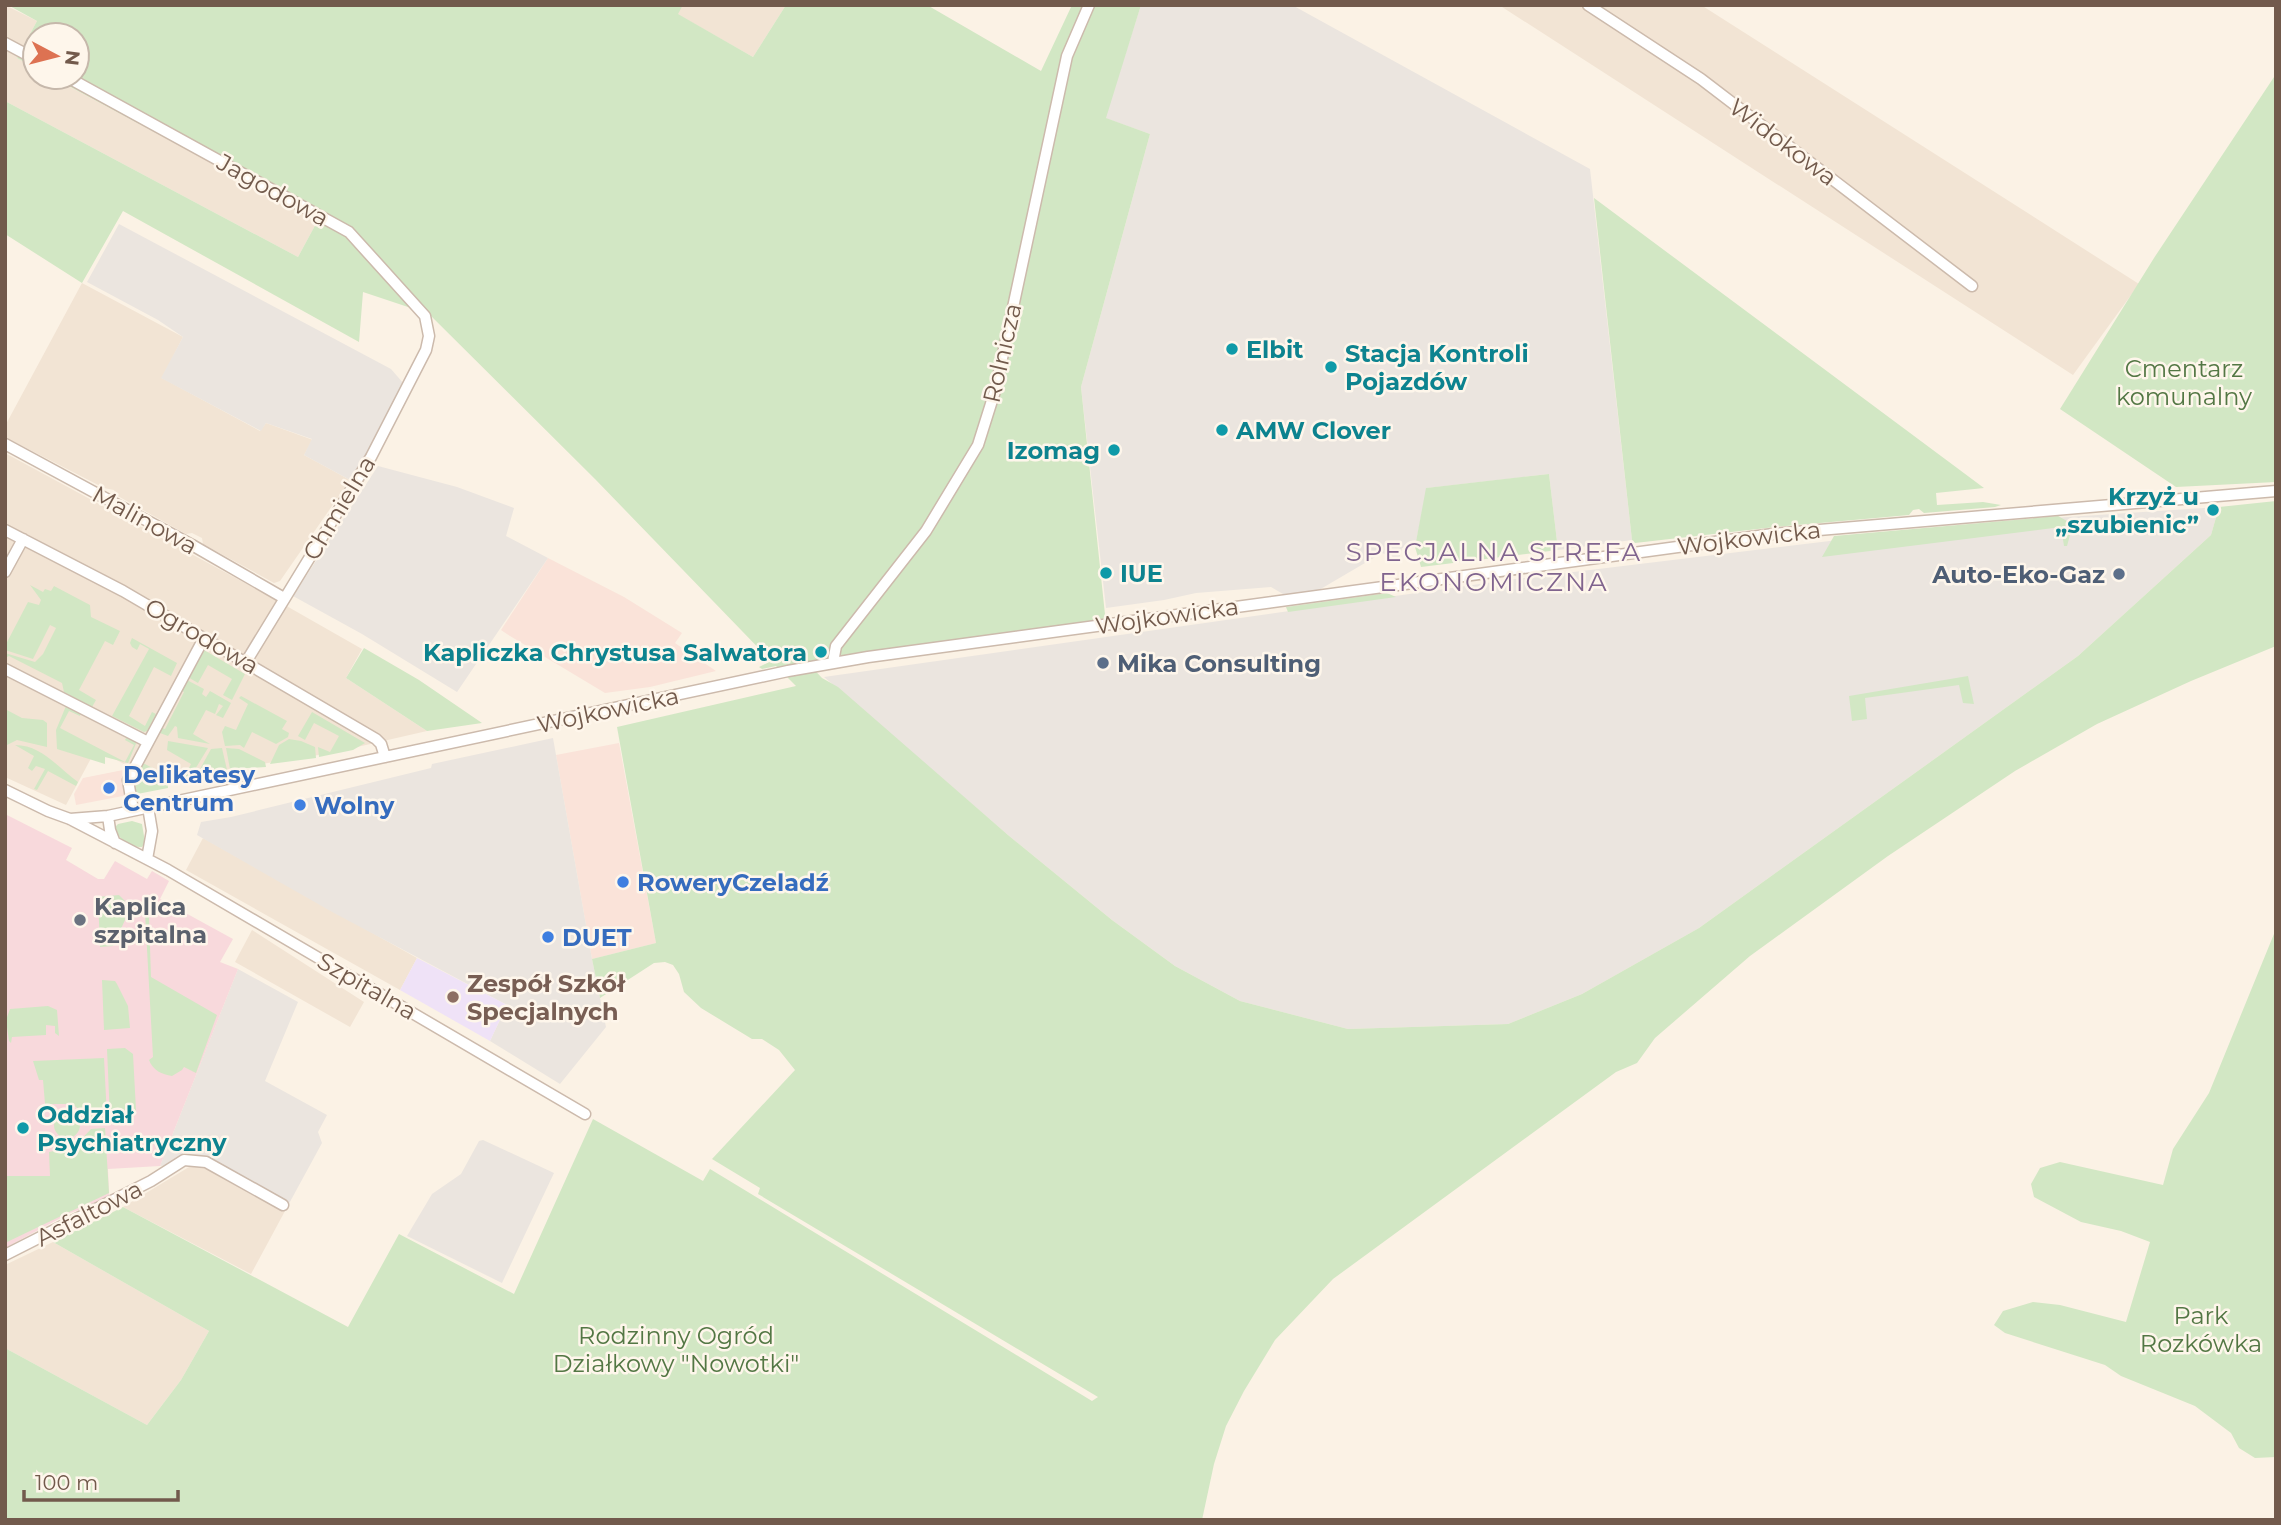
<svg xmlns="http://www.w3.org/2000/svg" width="2281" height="1525" viewBox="0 0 2281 1525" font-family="Montserrat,sans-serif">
<rect width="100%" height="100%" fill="#fbf2e5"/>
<path fill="#f2e4d4" d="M5 5 37 21 17 58 35 68V77H52L318 220 298 257 5 101Z
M683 5H786L753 57 677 14Z
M1499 5H1701L2139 284 2073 375Z
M82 283 183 337 162 378 260 431 266 423 313 440 304 455 350 480 280 581 274 583 203 544 202 538 192 533 186 534 116 495 114 490 104 488 5 437V426Z
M5 453 269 596 362 649 346 678 427 731 331 753 205 773 165 786 96 749 66 805 5 777Z
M203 838 417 958 400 990 186 870Z
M252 930 364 1002 350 1027 235 962Z
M203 1166 285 1211 251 1274 123 1207 189 1167Z
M53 1242 209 1331 181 1380 147 1425 5 1348V1265Z"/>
<path fill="#fae3d9" d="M548 558 624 597 682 633 675 643 716 671 650 687 605 693 510 636 501 630Z
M619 743 656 943 592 959 556 755Z
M123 770 128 795 76 805 74 794 83 778Z"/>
<path fill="#ebe5df" d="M1141 5H1292L1590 169 1632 540 1558 550 1549 474 1427 488 1415 547 1402 548 1399 559 1382 553 1307 597 1283 594 1271 587 1196 593 1164 600 1106 608 1081 387 1150 134 1105 118Z
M119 224 391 369 404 384 365 457 350 480 304 455 312 439 266 423 261 431 161 378 183 337 158 320 87 282Z
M378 466 457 487 514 508 506 536 548 558 457 692 362 634 293 596Z
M2219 507 2211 535 2078 656 1699 928 1582 994 1508 1024 1348 1029 1240 1001 1175 966 1112 920 1008 835 824 677 1515 579 1838 540 2052 518Z
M553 738 592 959 606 1027 560 1084 490 1041 507 1005 334 913 197 835 201 822 231 817 431 768 432 764Z
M238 969 298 1002 265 1081 327 1115 318 1132 322 1143 285 1211 204 1166 187 1163 160 1166Z
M483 1140 554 1173 502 1283 407 1236 432 1194 461 1174 479 1141Z"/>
<path fill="#efe2f7" d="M417 958 507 1005 490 1041 400 990Z"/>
<path fill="#f8d9dc" d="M5 814 72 848 66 860 98 879H104L115 861 147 879 152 871 169 881 160 899 233 939 220 962 238 969 160 1166 108 1169 109 1196 100 1203 70 1213 5 1248Z"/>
<path fill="#d2e7c4" d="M8 5H683L678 14 753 57 786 5H927L1041 71 1072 5H1141L1106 118 1150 134 1081 387 1106 624 814 666 807 662 822 678 838 687 1008 835 1112 920 1175 966 1240 1001 1348 1029 1508 1024 1582 994 1699 928 2078 656 2211 535 2219 507 2276 501V646L2191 681 2097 724 2015 771 1888 856 1750 956 1655 1038 1637 1063 1616 1072 1333 1279 1275 1340 1244 1391 1226 1426 1214 1464 1202 1520H5V1348L147 1425 181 1380 209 1331 53 1242 123 1207 348 1327 399 1234 514 1294 593 1119 703 1181 710 1169 1092 1401 1098 1397 758 1194 760 1188 712 1159 795 1070 779 1050 762 1039H752L701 1008 684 992 679 974 673 965 665 962 654 963 600 998 592 959 656 943 617 727 796 686 776 666 762 669 759 667 771 661 595 479 429 314 363 292 359 342 123 211 82 283 5 234V101L298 257 318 220 52 77H77V35H35V68L17 58 37 21Z
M2276 74V482L2176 487 2060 409 2154 258Z
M1594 198 1984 488 1936 493 1937 505 1983 502 2001 505 1995 507 1924 513 1919 509 1913 510 1909 515 1775 527 1635 543 1632 540Z
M1549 474 1558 550 1421 567 1415 547 1426 488Z
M2058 516 2067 521 2070 535 2067 546H2064L2061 527 1822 557 1834 536Z
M30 585 43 592 45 589 51 591 54 586 90 605 91 617 120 631 113 645 105 641 79 690 96 700 92 707 64 692 62 683 9 656 5 658V653L35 662 43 654 56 628 50 625 33 659 5 650V646L28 602 39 605 41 600Z
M1387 593 1396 597 1288 612 1286 607Z
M132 638 177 663 171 676 154 667 129 716 145 726 152 712 156 714 147 731 144 732 112 716 149 649 140 644 137 650 132 647 130 643Z
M364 648 419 680 482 723 427 731 346 678Z
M204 650 245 674 232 700 223 695 232 679 208 665 198 683 186 676 199 652Z
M1968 676 1974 704 1963 703 1959 685 1865 698 1867 719 1852 721 1849 696Z
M185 679 204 689 202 694 206 697 210 691 231 703 223 718 216 715 223 706 219 704 215 714 206 710 193 734 210 744 178 738 177 727 175 726 168 736 160 733 158 726 165 729 184 692 178 689Z
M241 696 287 721 282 729 289 733 288 737 276 744 252 732 244 748 240 745 225 746 222 732 225 726 236 730 248 704 239 698Z
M66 706 81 712 80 716 69 711 60 728 125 762 134 745 125 740 127 736 137 741 128 763 105 757V764L57 749 56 730Z
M5 709 22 718 43 720 47 723V747L17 740 5 746Z
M312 712 365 743 353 750 319 757 318 747 330 752 339 736 314 723 305 740 298 736Z
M289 739 301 741 315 747 316 758 270 764 279 745Z
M168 741 208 748 186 784 182 782 191 764 167 750Z
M15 745C42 745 58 768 78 782L76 786 48 771 37 790 34 789 45 769 36 766 32 771 28 768 34 756Z
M222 748 227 770 204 775 194 780 211 749Z
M226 748 239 749 265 762 266 767 230 769Z
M143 763 162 773 160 775 157 774 156 777 160 778 163 774 167 776 168 788 132 795 131 782Z
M132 821 142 824 145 842 142 847C130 847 117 839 115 827L118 824Z
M119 895 125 901V920L113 946 100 947 98 897Z
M145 913 149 917 151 977 217 1015 196 1073 184 1067 182 1070 172 1076C162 1074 153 1071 149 1060L153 1057Z
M2276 929V1457L2255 1458 2239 1448 2231 1433 2195 1406 2121 1376 2105 1365 2005 1333 1994 1325 2003 1311 2033 1302 2060 1305 2126 1322 2150 1242 2121 1231 2081 1222 2034 1197 2031 1184 2040 1168 2060 1162 2163 1185 2173 1149 2209 1093Z
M102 980 115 981 117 984 128 1006 130 1028 104 1030Z
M48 1006 57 1010 59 1036 55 1033V1026L46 1025V1035L12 1037 11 1043 9 1041 6 1020 10 1009Z
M125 1048 133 1054 136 1110 134 1115 129 1117 110 1118 107 1049Z
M104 1058 107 1117H89L72 1104H45L43 1080H39L33 1061Z
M54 1125a13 13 0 1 1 26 0a13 13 0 1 1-26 0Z
M105 1128 109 1193 5 1243V1176H50L49 1152 74 1147 91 1129Z"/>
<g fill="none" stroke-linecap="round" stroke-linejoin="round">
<defs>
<path id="minor" d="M1588 5 1701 79 1972 286
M5 43 35 59
M67 77 349 232 425 316 429 336 426 350 371 457 246 662
M5 444 192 545 284 598
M5 530 123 591 376 739 381 744 385 757
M5 572 23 539
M833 662 836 646 926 531 978 445 995 391 1067 56 1089 5
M5 669 148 742
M5 790 48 811 70 819 168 870 585 1114
M133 810 128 780 204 638
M108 816 110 830 115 843
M70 819 108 816 788 671 868 657 1773 534 2276 491
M147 859 152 831 148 807
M5 1255 151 1181 184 1160 206 1162 283 1205"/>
</defs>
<use href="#minor" stroke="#ccbaac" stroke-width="13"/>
<use href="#minor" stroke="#fff" stroke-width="10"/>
</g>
<g fill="#0f9aa8" stroke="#fef6eb" stroke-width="2.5">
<circle cx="1232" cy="349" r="7"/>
<circle cx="1331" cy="367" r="7"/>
<circle cx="1222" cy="430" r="7"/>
<circle cx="1114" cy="450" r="7"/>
<circle cx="2213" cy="510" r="7"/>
<circle cx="1106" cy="573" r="7"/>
<circle cx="821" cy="652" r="7"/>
<circle cx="23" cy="1128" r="7"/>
</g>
<g fill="#5c6f8a" stroke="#fef6eb" stroke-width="2.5">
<circle cx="2119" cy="574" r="7"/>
<circle cx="1103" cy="663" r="7"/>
</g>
<g fill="#3f7fe0" stroke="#fef6eb" stroke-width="2.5">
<circle cx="109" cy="788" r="7"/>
<circle cx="300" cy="805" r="7"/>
<circle cx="623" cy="882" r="7"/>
<circle cx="548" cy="937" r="7"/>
</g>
<circle fill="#6b7280" stroke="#fef6eb" stroke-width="2.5" cx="80" cy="920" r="7"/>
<circle fill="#8d6e63" stroke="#fef6eb" stroke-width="2.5" cx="453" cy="997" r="7"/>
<g text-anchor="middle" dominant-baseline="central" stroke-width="5" stroke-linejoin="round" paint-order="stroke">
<g font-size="24" fill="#725a4c" stroke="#fef6eb">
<text transform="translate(1783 142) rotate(37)">Widokowa</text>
<text transform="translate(273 190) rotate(29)">Jagodowa</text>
<text transform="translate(1002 353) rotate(-77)">Rolnicza</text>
<text transform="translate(339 508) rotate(-59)">Chmielna</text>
<text transform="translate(145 520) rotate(29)">Malinowa</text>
<text transform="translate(1749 538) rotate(-7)">Wojkowicka</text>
<text transform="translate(1167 616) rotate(-8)">Wojkowicka</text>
<text transform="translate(202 636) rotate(30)">Ogrodowa</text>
<text transform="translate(608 710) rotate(-12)">Wojkowicka</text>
<text transform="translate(367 986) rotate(30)">Szpitalna</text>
<text transform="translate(89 1213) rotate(-27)">Asfaltowa</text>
</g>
<g font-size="24" font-weight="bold" fill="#0d838f" stroke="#fef6eb" text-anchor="start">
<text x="1246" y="349">Elbit</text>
<text x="1345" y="353">Stacja Kontroli<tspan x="1345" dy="28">Pojazdów</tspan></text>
<text x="1236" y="430">AMW Clover</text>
<text x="1100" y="450" text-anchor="end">Izomag</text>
<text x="2199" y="496" text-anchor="end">Krzyż u<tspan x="2199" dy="28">„szubienic”</tspan></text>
<text x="1120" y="573">IUE</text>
<text x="807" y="652" text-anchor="end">Kapliczka Chrystusa Salwatora</text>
<text x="37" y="1114">Oddział<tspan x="37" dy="28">Psychiatryczny</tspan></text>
</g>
<g font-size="24" fill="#537744" stroke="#fef6eb">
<text x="2184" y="368">Cmentarz<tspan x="2184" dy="28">komunalny</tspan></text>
<text x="2201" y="1315">Park<tspan x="2201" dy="28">Rozkówka</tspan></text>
<text x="676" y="1335">Rodzinny Ogród<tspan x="676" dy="28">Działkowy "Nowotki"</tspan></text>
</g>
<g font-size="24" font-weight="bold" fill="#4e5e75" stroke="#fef6eb" text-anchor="end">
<text x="2105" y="574">Auto-Eko-Gaz</text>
<text x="1117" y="663" text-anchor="start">Mika Consulting</text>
</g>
<g font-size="24" font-weight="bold" fill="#366cbe" stroke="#fef6eb" text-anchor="start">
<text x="123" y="774">Delikatesy<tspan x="123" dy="28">Centrum</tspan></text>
<text x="314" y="805">Wolny</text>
<text x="637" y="882">RoweryCzeladź</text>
<text x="562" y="937">DUET</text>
</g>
<g font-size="24" font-weight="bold" fill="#5b616d" stroke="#fef6eb" text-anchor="start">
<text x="94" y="906">Kaplica<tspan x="94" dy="28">szpitalna</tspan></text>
</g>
<g font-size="24" font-weight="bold" fill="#785e54" stroke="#fef6eb" text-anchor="start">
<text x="467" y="983">Zespół Szkół<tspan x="467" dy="28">Specjalnych</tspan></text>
</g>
<g font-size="26" letter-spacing="2" fill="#80648e" stroke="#fef6eb">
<text x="1494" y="552">SPECJALNA STREFA<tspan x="1494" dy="30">EKONOMICZNA</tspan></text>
</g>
</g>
<rect width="2281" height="1525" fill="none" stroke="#725a4c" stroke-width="14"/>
<g transform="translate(56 56) rotate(97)"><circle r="33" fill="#fef6eb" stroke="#c6b8ab" stroke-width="2"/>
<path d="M0-5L12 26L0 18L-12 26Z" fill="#dd7252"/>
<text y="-10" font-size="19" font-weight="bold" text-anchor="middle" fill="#725a4c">N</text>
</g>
<path d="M24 1490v10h154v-10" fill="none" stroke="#725a4c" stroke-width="3.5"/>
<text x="35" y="1490" font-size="21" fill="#725a4c" stroke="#fef6eb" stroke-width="5" paint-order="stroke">100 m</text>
</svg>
